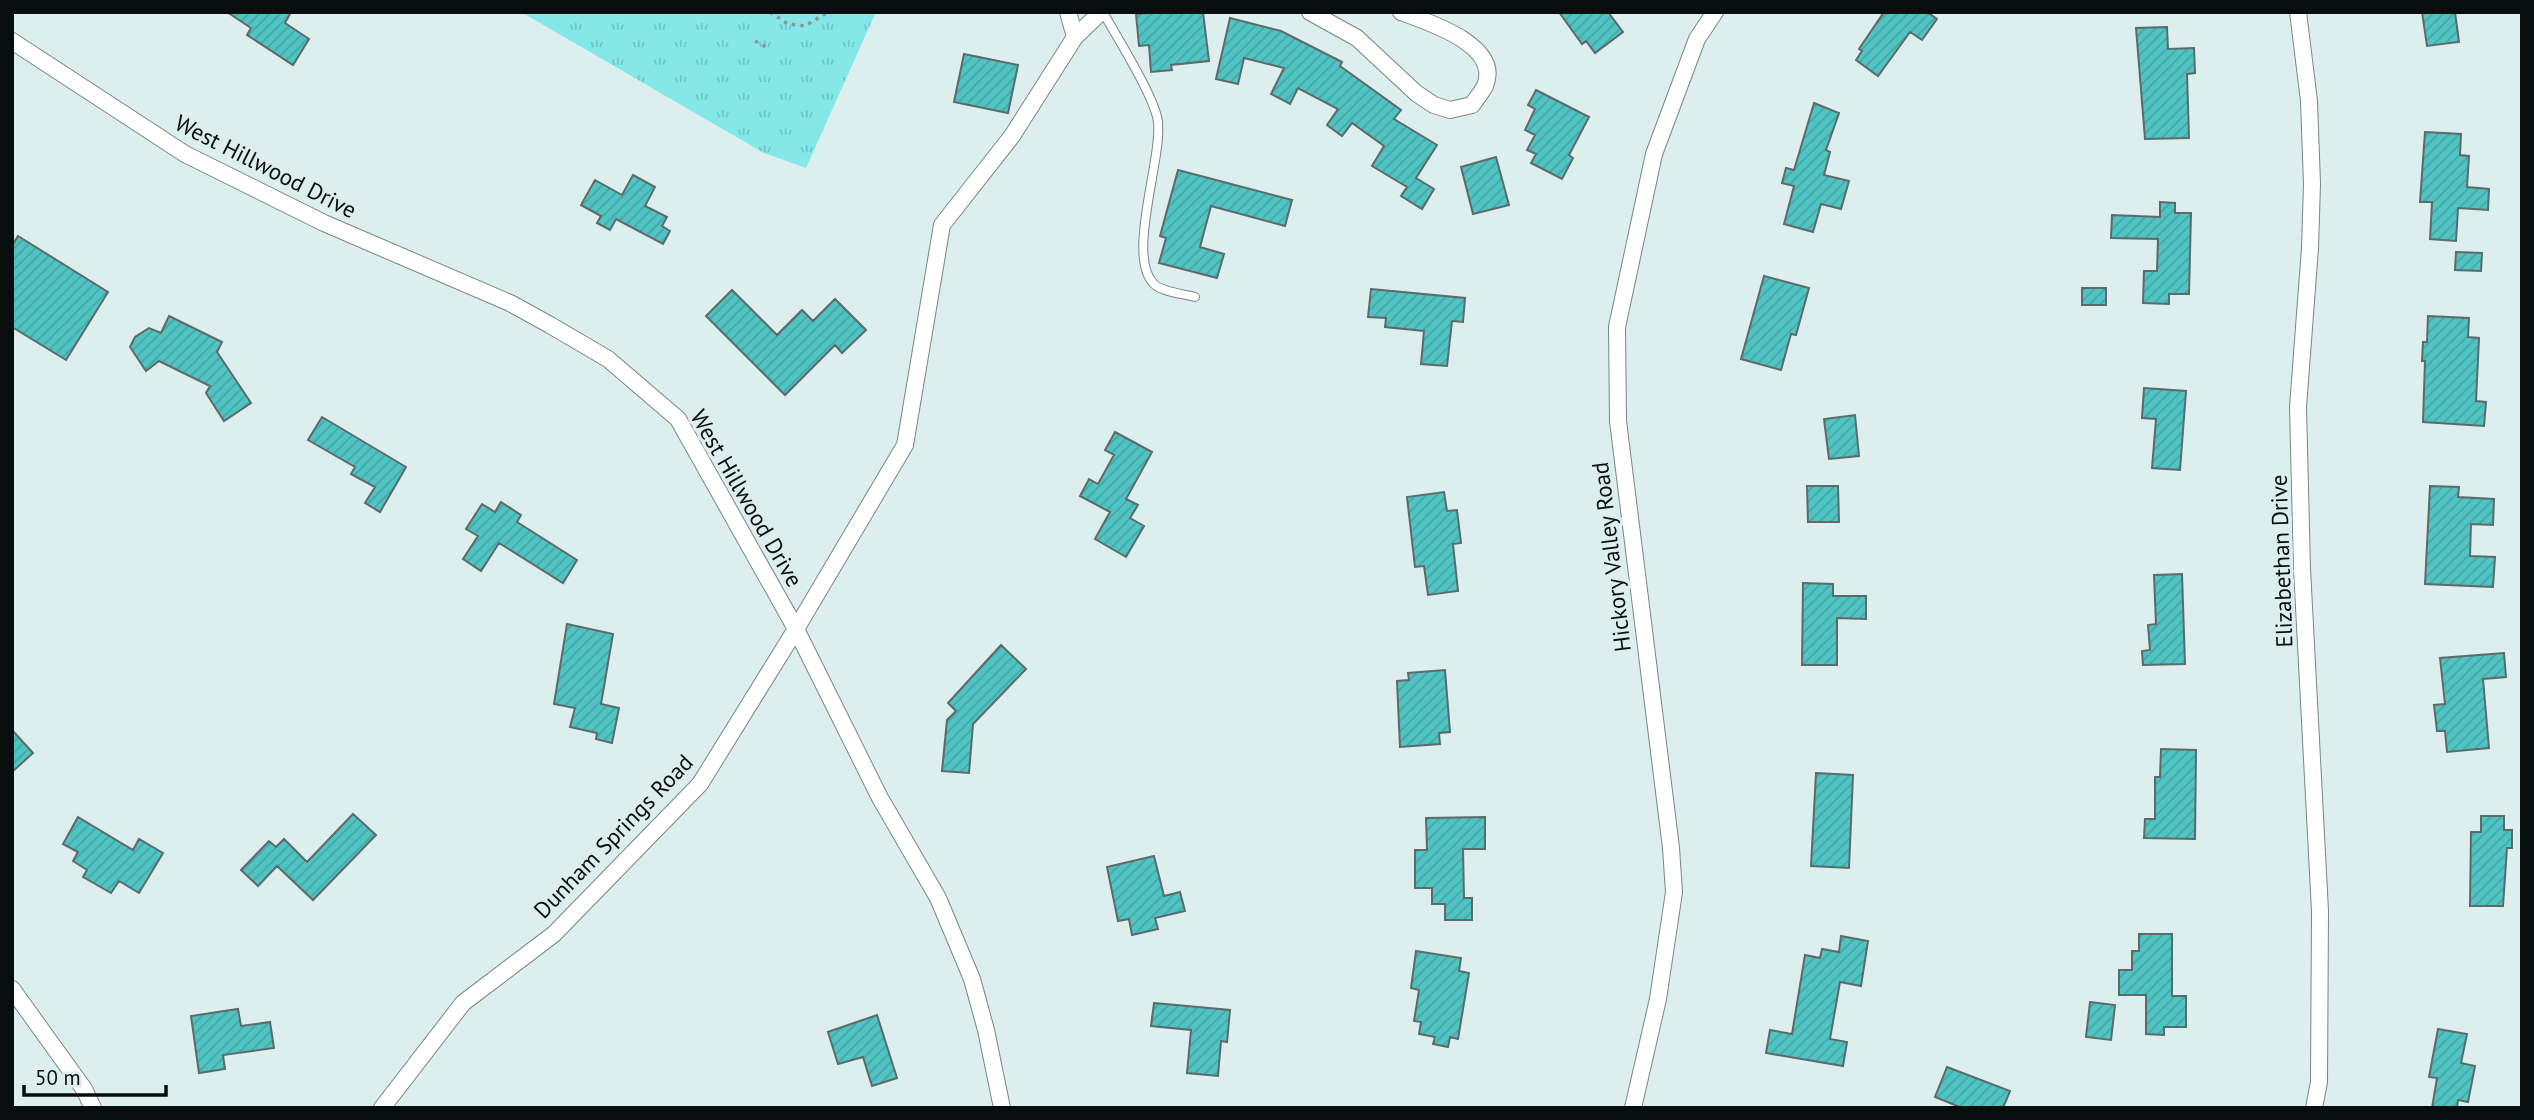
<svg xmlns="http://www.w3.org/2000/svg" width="2534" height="1120" viewBox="0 0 2534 1120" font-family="'PT Sans',sans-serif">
<defs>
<pattern id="grass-tufts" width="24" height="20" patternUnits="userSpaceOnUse" patternTransform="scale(1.75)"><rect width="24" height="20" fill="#84e8e8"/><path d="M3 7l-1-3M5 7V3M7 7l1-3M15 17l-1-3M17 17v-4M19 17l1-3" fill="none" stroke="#70c6c6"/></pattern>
<pattern id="building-hatch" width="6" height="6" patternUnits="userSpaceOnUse" patternTransform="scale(1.75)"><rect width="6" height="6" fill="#50c4c3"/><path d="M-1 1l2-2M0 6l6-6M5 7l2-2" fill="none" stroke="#44a7a6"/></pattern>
</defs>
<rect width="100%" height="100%" fill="#dee"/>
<path fill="url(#grass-tufts)" d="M521 12H876L806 168 764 153Z"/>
<path fill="url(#building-hatch)" stroke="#5c6b6a" stroke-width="2" d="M227 12H291L285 23 309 39 293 65 247 35 251 28Z
M1158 12H1203L1209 61 1171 65 1172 70 1151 72 1149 45 1139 46 1136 14Z
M1559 12H1608L1623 32 1595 53 1586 41 1582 44Z
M1884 12H1927L1937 19 1922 40 1910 32 1878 76 1856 60 1862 51 1859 49Z
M2422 12H2455L2459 42 2427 46Z
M1230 18 1281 31 1342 62 1340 66 1401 110 1394 119 1437 145 1416 178 1434 189 1422 209 1401 196 1407 187 1372 166 1384 146 1352 123 1342 136 1327 125 1338 109 1298 88 1290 104 1271 94 1284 68 1244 58 1238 84 1216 79Z
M2167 27 2168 49 2194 48 2195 73 2187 74 2189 138 2145 139 2136 28Z
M964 54 1018 65 1008 113 954 102Z
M1536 90 1589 117 1569 155 1573 158 1562 179 1531 163 1536 154 1527 150 1535 135 1525 130 1535 109 1528 105Z
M1814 103 1839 113 1826 150 1830 152 1824 175 1849 181 1841 209 1821 204 1813 232 1784 224 1794 186 1782 183 1786 168 1794 170Z
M2425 132 2461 134 2460 155 2469 156 2467 187 2489 189 2488 210 2458 208 2456 241 2430 239 2432 202H2420Z
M1496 157 1509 205 1473 214 1461 167Z
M1178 170 1292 200 1285 226 1211 206 1200 247 1224 254 1217 278 1159 263 1166 238 1160 236Z
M633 175 655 187 645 206 667 217 662 226 670 231 663 244 616 219 610 230 597 223 601 216 581 205 595 180 622 195Z
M2160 202 2175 203V213H2191L2189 294H2169V304L2143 303 2144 271H2157L2158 239 2111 238 2112 215 2160 217Z
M18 236 108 292 66 360 12 327V246Z
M2456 252 2482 253 2481 271 2455 270Z
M1764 276 1809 288 1796 335 1791 334 1781 370 1741 359Z
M2082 288H2106V305H2082Z
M1371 289 1465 298 1463 322 1452 321 1447 366 1421 364 1424 331 1385 327 1386 318 1368 317Z
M732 290 777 335 802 310 813 321 835 299 866 330 842 353 835 345 785 395 706 316Z
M169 316 222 342 217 352 251 403 224 421 206 393 210 386 159 361 146 371 130 347 135 337 149 328 161 333Z
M2428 316 2469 318 2468 337 2479 338 2476 401 2486 402 2484 426 2423 422 2425 361H2422L2423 342H2427Z
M2144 388 2186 391 2180 470 2152 468 2156 419 2142 418Z
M1855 415 1859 456 1829 459 1824 419Z
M322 417 406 467 380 512 365 503 375 487 351 474 355 467 308 440Z
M1115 432 1152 452 1126 499 1138 505 1130 518 1144 526 1126 557 1095 539 1110 512 1080 496 1089 479 1098 484 1114 455 1105 450Z
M1807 486H1838L1839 522H1808Z
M2430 486 2459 487 2458 497 2494 499 2493 525 2471 524 2470 556 2495 557 2493 587 2425 584Z
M1444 492 1447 511 1457 510 1461 543 1453 544 1458 591 1428 595 1424 566 1415 567 1407 497Z
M501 502 521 515 517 522 577 560 563 583 499 543 481 571 463 559 478 536 466 529 482 504 495 512Z
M2182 574 2185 664 2143 665 2142 651 2150 650 2148 625 2156 624 2154 575Z
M1803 583 1833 584V596H1866V619L1837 618V665H1802Z
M567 624 613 634 601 704 619 708 612 743 596 739 597 733 570 727 575 708 554 704Z
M1001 645 1026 669 973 724 969 773 942 771 947 720 956 711 948 703Z
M2504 653 2506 677 2483 679 2489 748 2447 752 2445 731H2437L2434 705 2445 704 2440 658Z
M1445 670 1450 732 1439 733 1440 744 1400 747 1397 681 1409 680 1408 673Z
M12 730 33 753 12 772Z
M2161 749 2196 750 2195 839 2144 838 2145 819H2155V777H2160Z
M1816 773 1853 775 1849 868 1811 866Z
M353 814 376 835 313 900 277 866 258 886 241 870 269 841 276 847 284 839 307 862Z
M2481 816H2504V830H2512V848H2507L2503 906H2470L2471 832H2481Z
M78 817 133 850 139 839 163 853 139 893 119 881 111 893 83 877 87 870 73 861 78 852 63 844Z
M1485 817V849H1463L1464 898H1472V920H1445V904H1432V888H1415V850H1427L1426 818Z
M1154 856 1164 896 1180 892 1185 911 1155 918 1158 929 1132 935 1129 919 1118 921 1107 867Z
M2139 934H2172V996H2186V1027H2164V1035L2146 1034V995H2119V970H2132V951H2139Z
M1841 936 1868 941 1861 986 1840 982 1830 1039 1847 1042 1843 1066 1766 1053 1770 1030 1792 1034 1805 955 1820 958 1822 949 1839 952Z
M1416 951 1461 958 1459 971 1469 973 1458 1039 1450 1037 1448 1047 1433 1044 1435 1037 1419 1034 1421 1022 1414 1021 1419 990 1411 988Z
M2090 1002 2115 1005 2111 1040 2086 1037Z
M1154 1003 1230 1010 1227 1042 1221 1041 1218 1076 1187 1073 1191 1030 1151 1026Z
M238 1009 241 1026 270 1022 274 1048 223 1055 225 1069 199 1073 191 1016Z
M877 1015 897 1078 872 1086 863 1057 838 1064 828 1032Z
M2438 1029 2467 1034 2461 1063 2475 1066 2468 1102 2458 1100 2457 1108H2432L2437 1078 2429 1077Z
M1947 1067 2010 1091 2003 1108H1962L1935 1097Z"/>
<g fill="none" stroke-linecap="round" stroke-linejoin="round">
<defs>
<path id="service" d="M1103 12C1116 36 1155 97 1158 122 1162 161 1126 257 1154 284 1162 292 1184 294 1195 297"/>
<path id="minor" d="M1068 12 1075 37 1101 12
M1310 12 1357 38 1416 93 1434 105 1450 110 1472 105C1476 99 1482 92 1485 86 1502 45 1428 22 1401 12
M2298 12 2309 101 2312 184 2310 248 2298 407 2302 569 2320 911 2319 1082 2314 1108
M12 41 185 154 324 223 510 303 550 325 608 359 678 419 796 629 880 798 938 898 972 979 986 1030 1002 1108
M12 989 84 1089 93 1108
M382 1108 463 1003 554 934 700 784 796 629 905 445 942 225 1012 136 1075 37
M1633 1108 1658 999 1674 892 1671 848 1618 421 1617 327 1654 154 1697 39 1715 12"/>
</defs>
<use href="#service" stroke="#778786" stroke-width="10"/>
<use href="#minor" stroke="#778786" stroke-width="18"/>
<path stroke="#8d9999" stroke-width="3.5" stroke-dasharray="3.5 5" stroke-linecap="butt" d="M770 12 788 24 805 26 828 12
M755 41 770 49"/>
<use href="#service" stroke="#fff" stroke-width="8"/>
<use href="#minor" stroke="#fff" stroke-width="16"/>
</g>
<g text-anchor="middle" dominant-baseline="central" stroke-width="7" stroke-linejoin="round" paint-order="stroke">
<g font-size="23" fill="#080e0e" stroke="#dee">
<text transform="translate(266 166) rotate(27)">West Hillwood Drive</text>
<text transform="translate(747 498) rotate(60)">West Hillwood Drive</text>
<text transform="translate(1611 557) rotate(-97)">Hickory Valley Road</text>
<text transform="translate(2281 561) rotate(-92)">Elizabethan Drive</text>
<text transform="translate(613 836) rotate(-46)">Dunham Springs Road</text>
</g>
</g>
<rect width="2534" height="1120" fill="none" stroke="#080e0e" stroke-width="28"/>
<path d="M24 1085v10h142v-10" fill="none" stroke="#080e0e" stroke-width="3.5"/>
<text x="35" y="1085" font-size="21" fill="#080e0e" stroke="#ddeeee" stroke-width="5" paint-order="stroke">50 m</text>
</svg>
